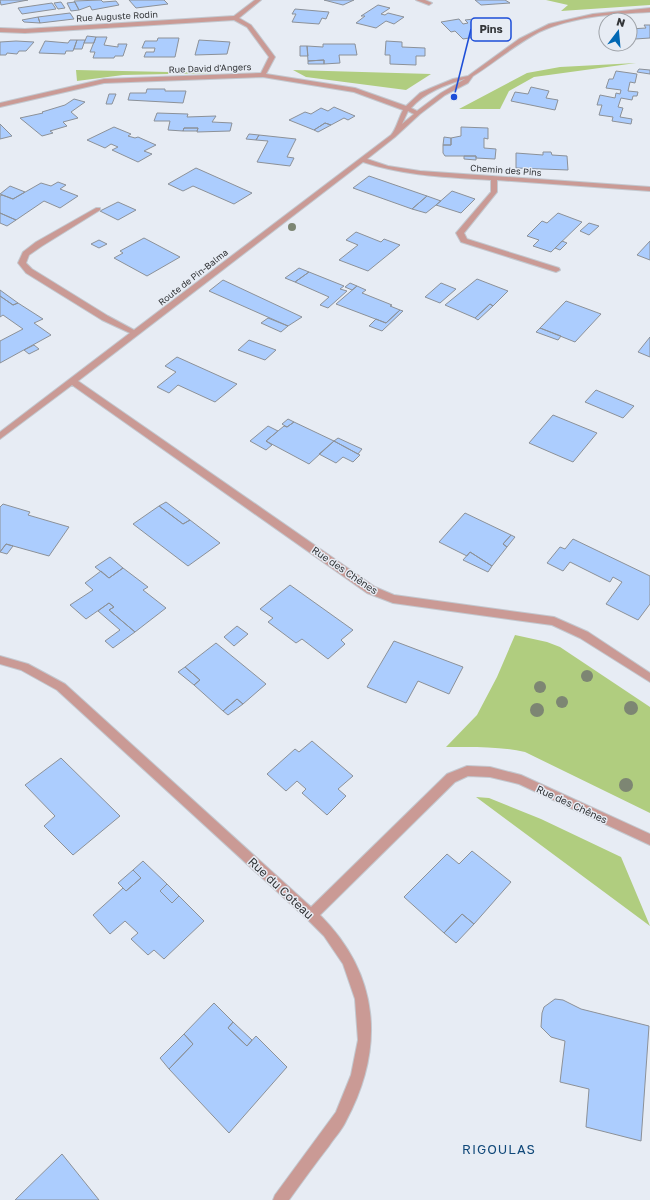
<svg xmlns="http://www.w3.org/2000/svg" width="650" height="1200" viewBox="0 0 650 1200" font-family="'Golos Text',sans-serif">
<rect width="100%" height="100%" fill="#e7ecf4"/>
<path fill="#b0cd7f" d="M546 0H650V5L561 11 568 5Z
M636 63 534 77 509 91 500 109H459L527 73 560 67Z
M76 70 215 73 123 75 77 81Z
M293 70 431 74 406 90 306 77Z
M515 635 547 642 560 647 650 707V813L525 752C498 746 473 747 446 747L477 715 497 677Z
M476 797 489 798 541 819 621 857 650 926Z"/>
<path fill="#accdfe" stroke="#8c9198" d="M0 0H28L1 5Z
M101 0 103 2 116 1 119 5 92 10 90 6 79 10 74 1Z
M129 0H164L168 4 136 8Z
M324 0H354L343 5Z
M475 0H505L510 3 481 5Z
M61 2 65 8 58 9 54 3Z
M75 2 79 10 71 11 67 3Z
M52 3 56 9 22 14 18 8Z
M378 5 390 8 381 14 385 15 388 13 404 17 394 24 386 21 376 28 356 23 365 16H361Z
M295 9 329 12 326 19 322 18 319 24 292 22 296 14H292Z
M70 13 74 19 40 23 38 17Z
M38 17 40 23 24 22 22 20Z
M459 19 463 24 468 23 465 20 474 19 487 32 473 34 475 37 463 39 455 31 451 32 441 22Z
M644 25H650V38L635 39 630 29 646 28Z
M87 36 96 37 94 43H84Z
M96 37H107L104 45 118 47V44H127L123 56H115L114 58H93L95 52H90Z
M158 38H179L175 57H144L146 52H154L155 48H142L145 41H157Z
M70 40H77L73 51H66L65 54 39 53 45 41 68 43Z
M77 40H85L82 49H74Z
M199 40 230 42 227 54 195 55Z
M386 41 402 42V47L425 48V56H416V65L390 64V55H385Z
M0 42 16 41 34 42 26 51H19L17 54 7 53 6 55H0Z
M323 44H355L357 55H339L340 63 324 64V60L308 61 307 46 323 47Z
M300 46H307L308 56H300Z
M324 60V64H308V61Z
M639 69 650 70V74L637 72Z
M616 71 637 74 635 83 630 82 628 91 638 92 637 96H633L632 100 621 98 618 107 623 108 620 117 632 119 631 124 612 121 613 117 599 115 602 105H597L600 95 615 98 616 93 620 94 621 90 606 88 609 79H613Z
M531 87 549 91 546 98 558 100 555 110 511 101 515 92 528 94Z
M147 89H165V91H186L183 103 128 100 130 93H146Z
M109 94H116L112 104H106Z
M74 99 85 102 71 112 78 118 63 122 67 126 50 131 53 133 42 136 20 118 43 113 42 112 65 105Z
M334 107 355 116 348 120 344 118 331 125 325 123 314 130 289 120 305 112 311 114 321 108 328 111Z
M157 113 188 114 187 117 216 116 212 122 232 123 230 131 197 132 198 128H184L183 131 168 130 170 121H154Z
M325 123 331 125 318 132 314 130Z
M0 124 12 136 0 139Z
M114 127 131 134 128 136 135 138 138 137 156 145 144 151 152 154 138 162 112 150 118 147 111 144 105 148 87 140Z
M461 127 488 128V139L484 138V148L496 149 495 159 476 158V156H445L443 153V145H451V138L461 136Z
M184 128H198L197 131H183Z
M249 134 259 135 256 140 246 139Z
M259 135 296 139 287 157 294 158 290 166 257 162 268 141 256 140Z
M444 137 451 138V145H443Z
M543 152H551L552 155 567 156 568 170 516 168V153L543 155Z
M464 156H476V160L464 159Z
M196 168 252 193 234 204 193 186 183 191 168 184Z
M369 176 427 196 412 209 353 188Z
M58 182 66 185 60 189 78 196 60 208 44 201 16 220 0 213V196L2 195 13 199 41 183 51 186Z
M10 186 25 192 13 199 0 194Z
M452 191 475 199 461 213 436 205Z
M427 196 441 201 426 213 412 209Z
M118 202 136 210 118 220 100 211Z
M0 213 16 220 7 226 0 223Z
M558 213 582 222 551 252 533 246 539 240 527 236 542 221 547 223Z
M589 223 599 226 589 235 580 231Z
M356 232 381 242 384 239 400 245 368 271 339 260 358 245 346 240Z
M144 238 180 257 147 276 114 258 123 253 120 251Z
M99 240 107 244 99 248 91 244Z
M562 241 567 243 560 250 555 248Z
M650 241V260L637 255Z
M299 268 309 272 295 282 285 278Z
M309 272 344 286 340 289 347 291 328 308 320 305 329 297 295 282Z
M477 279 508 291 493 306 490 304 475 318 445 305Z
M223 280 302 317 288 326 209 291Z
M350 283 357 286 352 290 345 287Z
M441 283 456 289 440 303 425 297Z
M357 286 366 290 362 293 392 305 390 306 400 310 386 323 336 304Z
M0 290 18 303 13 305 0 296Z
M0 296 13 305 18 303 43 319 34 323 51 335 0 363V341L23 329 3 315 0 317Z
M566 301 601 314 575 342 540 328Z
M490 304 493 306 478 320 475 318Z
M400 310 403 311 382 331 369 326 376 319 386 323Z
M268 318 288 326 281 332 261 323Z
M540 328 561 336 558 340 536 332Z
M650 337V357L638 352Z
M249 340 276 350 265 360 238 350Z
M34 345 39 349 29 354 24 350Z
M177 357 237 384 215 402 178 385 169 393 157 387 176 372 165 366Z
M596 390 634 406 623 418 585 402Z
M553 415 597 433 573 462 529 443Z
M288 419 294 422 287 427 282 424Z
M294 422 334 441 309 464 266 441 284 426 287 427Z
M268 426 278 431 266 441 272 445 266 450 250 441Z
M338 438 362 449 358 454 334 441Z
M334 441 358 454 360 455 353 462 343 457 336 463 319 454Z
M166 502 190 520 183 524 159 506Z
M3 504 30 512 28 515 69 527 49 556 6 544 0 552V507Z
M159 506 183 524 190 520 220 543 188 566 133 524Z
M465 513 511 535 503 544 507 547 492 566 470 552 467 556 439 542Z
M511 535 515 537 507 547 503 544Z
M573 539 650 576V604L638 620 606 604 622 582 613 577 610 582 570 562 563 571 547 563 560 547 565 549Z
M6 544 13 546 7 554 0 552Z
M470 552 492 566 488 572 463 560Z
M110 557 123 568 109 578 95 567Z
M123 568 148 587 143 590 166 608 135 632 109 610 114 607 109 603 86 619 70 605 93 590 85 583 101 571 109 578Z
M290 585 353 630 341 640 345 644 328 659 302 639 296 643 268 622 273 618 260 609Z
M109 603 114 607 109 610 135 632 113 648 105 641 120 630 98 611Z
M237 626 248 634 234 646 224 637Z
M394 641 463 667 449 694 418 681 406 703 367 687Z
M216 643 266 684 243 704 237 699 223 711 194 685 200 680 185 667Z
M185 667 200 680 194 685 178 672Z
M237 699 243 704 228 715 223 711Z
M312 741 353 776 338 789 346 796 327 815 302 793 306 789 297 781 286 791 267 774 295 749 299 752Z
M61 758 120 816 73 855 44 826 55 816 25 785Z
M472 851 511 882 474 924 462 914 444 933 404 897 447 854 459 864Z
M143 861 167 884 160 891 172 903 179 896 204 921 164 959 154 950 148 955 131 939 138 933 125 921 110 934 93 915 123 888 126 891 141 878 133 870Z
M133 870 141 878 126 891 118 883Z
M167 884 179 896 172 903 160 891Z
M462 914 474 924 456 943 444 933Z
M555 999 563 1000 581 1009 649 1026 641 1141 586 1127 589 1089 560 1082 565 1041 551 1037 541 1027 542 1013 544 1007Z
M214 1003 233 1022 228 1028 247 1046 256 1036 287 1067 229 1133 169 1069 193 1044 184 1034Z
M233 1022 252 1040 247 1046 228 1028Z
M184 1034 193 1044 169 1069 160 1058Z
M62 1154 99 1200H15Z"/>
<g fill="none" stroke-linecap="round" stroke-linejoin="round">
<defs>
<path id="minor" d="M255 0H261L239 18 251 25 275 57 266 74 355 88 406 106 420 93 431 88 453 79 468 76 519 39 549 24 593 14 650 8V12C613 14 574 16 539 32 516 44 495 62 473 76L468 83 445 95 420 114 395 137 367 159 388 166 420 171 650 187V191L497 180V192L464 233 467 239 559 268 560 270 556 272 461 242 456 233 491 192V180C447 177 405 176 363 162L78 381 375 587 394 595 554 617 588 632 650 673V682L580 638 552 625 393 603 367 593 72 385 0 439V432L130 333 102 320 26 273 18 263 23 252 36 242 96 208H100V210L42 246 29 255 26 263 32 269 108 316 134 330 391 135C396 130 399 117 403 110L354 92 263 77 104 83 0 107V103L104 79 261 73 269 57 247 27 234 20 25 33 0 32V28L25 29 234 16ZM465 79 441 93 417 111 411 108C425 92 445 85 465 79ZM408 111 414 114 402 124Z
M416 0H425L432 3 429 5Z
M0 656 28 664 65 684 311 907 447 774 467 766 490 767 521 775 650 834V845L519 784 490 777 468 776 455 782 320 915C380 975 385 1048 346 1121 342 1130 334 1138 329 1146 315 1164 302 1182 289 1200H273L275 1195 336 1112 351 1075 358 1040 355 999 343 964 324 936 307 919 57 690 21 670 0 664Z"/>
</defs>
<use href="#minor" stroke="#c3c8cf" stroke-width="2"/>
<use href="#minor" fill="#ca9a95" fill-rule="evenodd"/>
</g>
<g fill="#7d8673">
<circle cx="292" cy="227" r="4"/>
<circle cx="587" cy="676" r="6"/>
<circle cx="540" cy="687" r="6"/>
<circle cx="562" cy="702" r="6"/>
<circle cx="631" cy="708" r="7"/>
<circle cx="537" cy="710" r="7"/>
<circle cx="626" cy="785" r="7"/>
</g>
<g text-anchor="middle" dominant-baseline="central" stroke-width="3" stroke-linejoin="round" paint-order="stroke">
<g font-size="9" fill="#343639" stroke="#e7ecf4">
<text transform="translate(117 16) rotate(-3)">Rue Auguste Rodin</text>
<text transform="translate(210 68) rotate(-2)">Rue David d'Angers</text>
<text transform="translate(506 170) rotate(4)">Chemin des Pins</text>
<text transform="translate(193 277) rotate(-38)">Route de Pin-Balma</text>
</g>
<g font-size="10" fill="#343639" stroke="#e7ecf4">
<text transform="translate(345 570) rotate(34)">Rue des Chênes</text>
<text transform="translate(572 804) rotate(25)">Rue des Chênes</text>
</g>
<g font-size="12" fill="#343639" stroke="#e7ecf4">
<text transform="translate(281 888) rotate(43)">Rue du Coteau</text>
</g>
<g font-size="13" letter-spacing="1" fill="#104879" stroke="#e7ecf4">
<text x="499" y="1149">RIGOULAS</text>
</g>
</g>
<path fill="none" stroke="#1d4ed8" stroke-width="1.5" d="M454 97L471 29"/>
<circle fill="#1d4ed8" stroke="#e7ecf4" stroke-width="1.5" cx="454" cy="97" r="4"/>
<rect fill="#e7ecf4" stroke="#1d4ed8" stroke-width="1.5" x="471" y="18" width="40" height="23" rx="4"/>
<g font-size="11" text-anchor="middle" font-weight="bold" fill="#343639">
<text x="491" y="33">Pins</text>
</g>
<g transform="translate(618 32) rotate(16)"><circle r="19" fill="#e7ecf4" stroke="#9fa3a9"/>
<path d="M0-3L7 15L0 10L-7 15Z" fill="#0168b4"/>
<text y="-6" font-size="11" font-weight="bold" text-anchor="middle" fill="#343639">N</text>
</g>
</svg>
